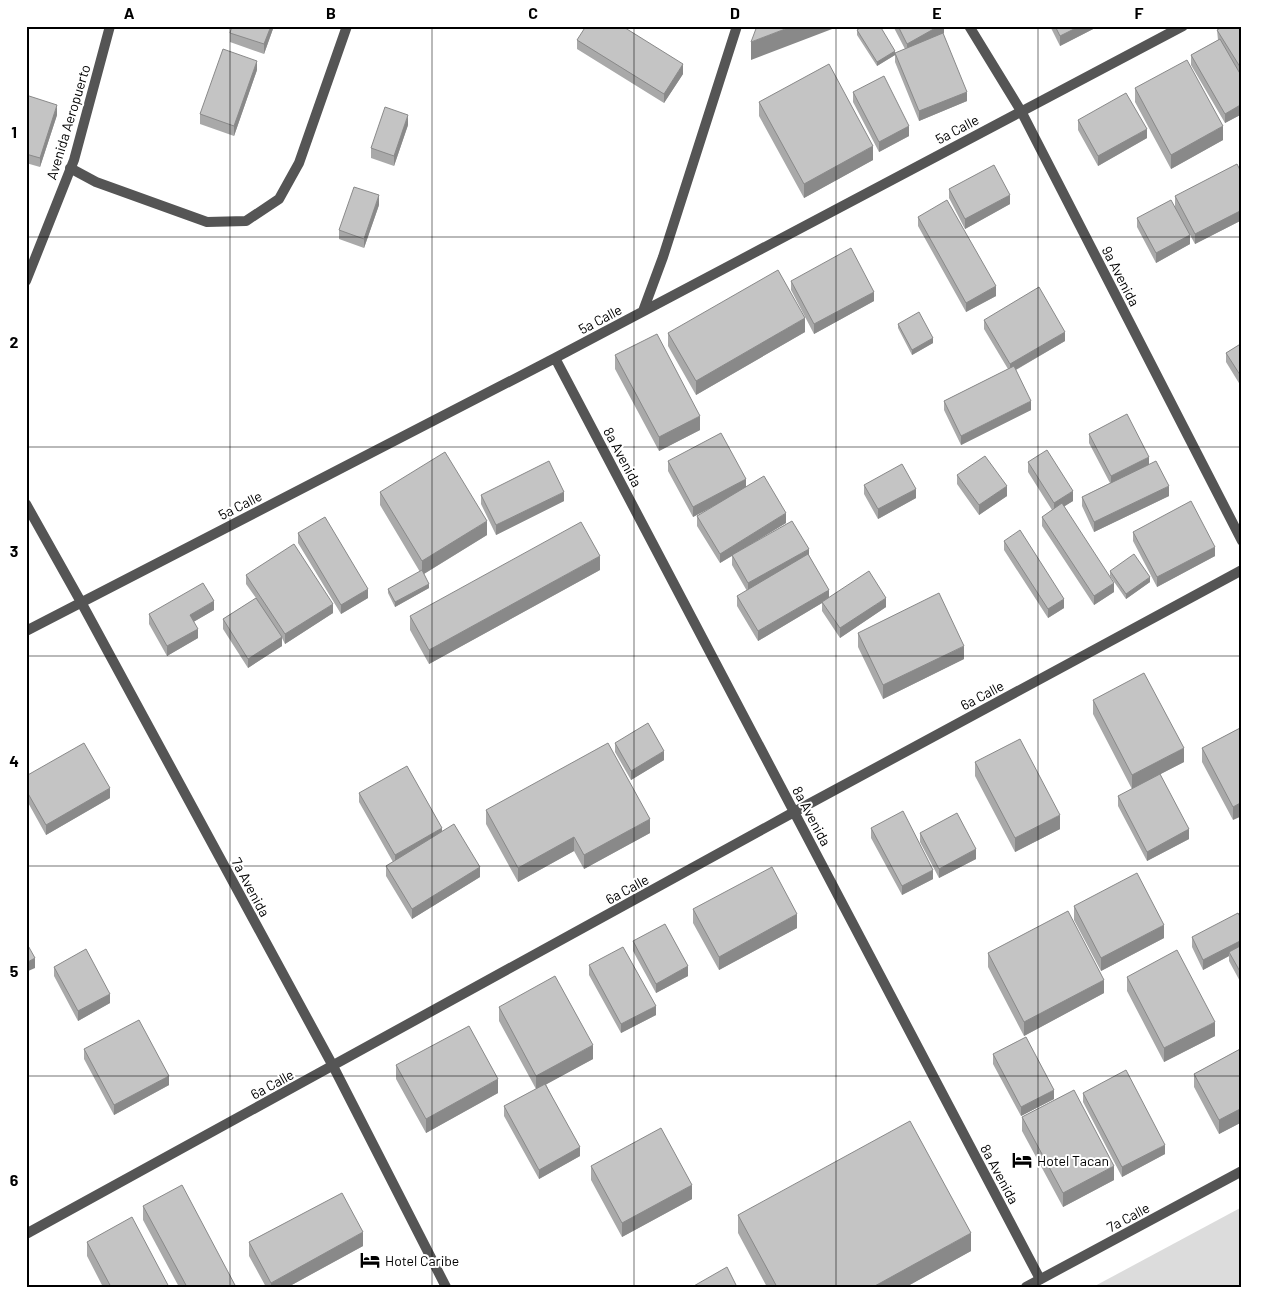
<svg xmlns="http://www.w3.org/2000/svg" width="1268" height="1313" viewBox="0 0 1268 1313" font-family="Barlow,sans-serif">
<rect width="100%" height="100%" fill="#fff"/>
<path fill="#dcdcdc" d="M1242 1207V1287H1093Z"/>
<g fill="none" stroke-linecap="round" stroke-linejoin="round">
<path stroke="#555" stroke-width="10" d="M969 26 1021 111 1242 541
M70 168 96 182 207 222 246 221 279 199 299 163 347 26
M26 281 74 160 110 26
M643 311 663 257 737 26
M555 358 1040 1279
M26 504 81 602 333 1066 446 1287
M26 631 555 358 1183 26
M26 1234 794 812 1242 570"/>
<path stroke="#555" stroke-width="10" d="M1026 1287 1242 1171"/>
</g>
<path fill="#a9a9a9" d="M232 26H274L264 54 230 42V33Z
M893 26H944V33H943L967 101 919 121 895 62V53L905 49Z
M1050 26H1099L1060 46Z
M1242 26V114L1225 123 1191 65V55L1218 40 1217 30Z
M857 30 895 55 877 66 857 35Z
M577 40 683 74 664 103 577 49Z
M257 70 234 136 200 124V114Z
M1135 88 1223 140 1171 169 1135 102Z
M853 92 909 136 879 152 853 102Z
M26 95 57 115 40 167 26 163Z
M759 102 873 160 804 198 759 116Z
M1078 120 1147 138 1098 166 1078 130Z
M408 125 394 166 371 158V148Z
M1242 174V220L1195 244 1190 235V244L1156 263 1137 227V218L1175 206V196Z
M949 189 1010 204 965 229 949 198Z
M379 205 364 248 339 239V230Z
M918 217 996 296 966 312 918 226Z
M791 281 874 301 814 334 791 290Z
M984 320 1065 341 1016 370 1031 410 961 445 944 410V401L1008 369 984 329Z
M898 324 933 343 912 355 898 328Z
M805 332 696 395 668 346V333Z
M1242 343V388L1226 362V353Z
M615 355 700 430 659 451 615 369Z
M1089 434 1149 464 1169 496 1094 532 1082 506V497L1110 483 1089 443Z
M668 461 746 487 786 523 743 549 809 555 829 597 886 607 840 638 822 611V603L758 641 737 606V596L747 591 732 565V556L720 563 697 526V516L721 502 693 517 668 471Z
M1028 462 1073 501 1064 506 1114 592 1094 605 1042 526V517L1052 510 1028 472Z
M957 475 1007 496 979 515 957 484Z
M864 485 916 498 878 519 864 494Z
M380 492 487 535 424 574 429 588 395 607 388 593V589L420 572 380 505Z
M481 495 564 501 496 535 481 504Z
M1133 532 1215 556 1157 587 1133 541Z
M298 533 368 598 341 614 298 543Z
M1004 541 1064 608 1048 618 1004 550Z
M600 570 429 664 410 630V616Z
M1110 571 1150 582 1126 599 1110 576Z
M246 575 333 613 285 644 282 638V646L248 668 223 629V619L256 598 246 584Z
M214 610 193 622 198 638 167 656 149 624V614Z
M858 633 964 659 883 699 858 647Z
M1093 700 1184 762 1160 774 1189 839 1147 861 1118 806V796L1132 789 1093 714Z
M1242 727 1233 820 1202 762V748Z
M615 743 664 760 631 780 615 752Z
M975 762 1060 829 1015 852 975 776Z
M26 776 110 798 46 835 26 799Z
M359 793 442 832 480 877 412 919 386 876V866L393 862 359 802Z
M486 810 650 833 584 869 574 851 518 882 486 824Z
M871 828 933 879 902 895 871 838Z
M920 833 976 859 939 878 920 842Z
M1074 906 1164 938 1101 971 1074 920Z
M693 909 797 928 719 970 693 923Z
M1242 920V985L1229 961V956L1203 970 1192 947V937Z
M633 941 688 976 656 993 633 951Z
M988 953 1104 993 1024 1036 988 967Z
M589 965 656 1015 621 1033 589 975Z
M54 967 110 1003 78 1021 54 976Z
M1127 977 1215 1036 1164 1062 1127 991Z
M499 1007 593 1059 546 1084 580 1156 539 1179 504 1116V1106L536 1089 499 1021Z
M1242 1048V1122L1219 1134 1194 1087V1074Z
M84 1049 169 1085 114 1115 84 1059Z
M993 1054 1054 1099 1021 1116 993 1064Z
M396 1065 498 1093 426 1133 396 1079Z
M1083 1093 1165 1154 1122 1177 1083 1102Z
M1022 1117 1114 1180 1063 1207 1022 1131Z
M591 1166 692 1199 622 1237 591 1180Z
M143 1206 236 1287H179L143 1220Z
M738 1215 971 1251 906 1287H767L738 1233Z
M87 1242 169 1287H103L87 1256Z
M249 1242 363 1246 288 1287H266L249 1256Z"/>
<path fill="#898989" d="M271 26H274L264 54V44Z
M793 26H840L751 60V42Z
M939 26H944V33L907 53V44Z
M1080 26H1099L1060 46V36Z
M895 51V55L877 66V62Z
M257 61V70L234 136V126Z
M683 64V74L664 103V94Z
M967 92V101L919 121V111Z
M1242 104V114L1225 123V114Z
M57 105V115L40 167V158Z
M408 115V125L394 166V156Z
M909 126V136L879 152V142Z
M1223 126V140L1171 169V155Z
M1147 129V138L1098 166V156Z
M873 146V160L804 198V184Z
M379 195V205L364 248V239Z
M1010 195V204L965 229V219Z
M1242 210V220L1195 244V234Z
M1190 235V244L1156 263V253Z
M996 286V296L966 312V303Z
M874 292V301L814 334V324Z
M805 318V332L696 395V381Z
M1065 332V341L1010 373V364Z
M933 338V343L912 355V350Z
M1031 401V410L961 445V436Z
M700 416V430L659 451V437Z
M1149 457V466L1111 486V476Z
M746 479V489L693 517V507Z
M1007 486V496L979 515V505Z
M1169 486V496L1094 532V522Z
M916 489V498L878 519V509Z
M1073 491V501L1054 513V503Z
M564 492V501L496 535V525Z
M786 513V523L720 563V554Z
M487 521V535L422 575V561Z
M1215 547V556L1157 587V577Z
M809 549V558L748 593V583Z
M600 556V570L429 664V650Z
M1150 577V582L1126 599V594Z
M1114 583V592L1094 605V596Z
M429 584V588L395 607V602Z
M368 589V598L341 614V605Z
M829 590V599L822 602V603L758 641V631Z
M886 598V607L840 638V628Z
M1064 599V608L1048 618V609Z
M214 601V610L190 624V615Z
M333 604V613L285 644V634Z
M198 629V638L167 656V646Z
M282 637V646L248 668V659Z
M964 646V659L883 699V685Z
M1184 748V762L1132 789V775Z
M664 751V760L631 780V771Z
M110 788V798L46 835V825Z
M1242 802V816L1233 820V807Z
M1060 815V829L1015 852V838Z
M650 819V833L584 869V855Z
M442 828V837L395 864V855Z
M1189 829V839L1147 861V852Z
M574 837V851L518 882V868Z
M976 849V859L939 878V869Z
M480 867V877L412 919V909Z
M933 870V879L902 895V886Z
M797 914V928L719 970V957Z
M1164 925V938L1101 971V958Z
M1242 940V949L1229 952V956L1203 970V960Z
M35 958V968L26 972V963Z
M688 966V976L656 993V984Z
M1104 980V993L1024 1036V1022Z
M110 994V1003L78 1021V1011Z
M656 1006V1015L621 1033V1024Z
M1215 1022V1036L1164 1062V1048Z
M593 1045V1059L536 1090V1076Z
M169 1076V1085L114 1115V1105Z
M498 1079V1093L426 1133V1119Z
M1054 1090V1099L1021 1116V1107Z
M1242 1108V1122L1219 1134V1120Z
M1165 1145V1154L1122 1177V1167Z
M580 1147V1156L539 1179V1170Z
M1114 1166V1180L1063 1207V1193Z
M692 1185V1199L622 1237V1223Z
M363 1232V1246L288 1287H271V1283Z
M971 1233V1251L906 1287H873Z"/>
<path fill="#c4c4c4" stroke="#898989" d="M232 26H271L264 44 230 33Z
M586 26H622L683 64 664 94 577 40Z
M757 26H793L751 42Z
M863 26H880L895 51 877 62 857 30Z
M898 26H939L907 44Z
M1055 26H1080L1060 36Z
M1224 26H1242V70L1217 30Z
M943 33 967 92 919 111 895 53Z
M1220 39 1242 77V104L1225 114 1191 55Z
M223 49 257 61 234 126 200 114Z
M1187 60 1223 126 1171 155 1135 88Z
M829 64 873 146 804 184 759 102Z
M884 76 909 126 879 142 853 92Z
M1126 93 1147 129 1098 156 1078 120Z
M26 95 57 105 40 158 26 154Z
M385 107 408 115 394 156 371 148Z
M1237 164 1242 174V210L1195 234 1175 196Z
M994 165 1010 195 965 219 949 189Z
M354 187 379 195 364 239 339 230Z
M947 200 996 286 966 303 918 217Z
M1171 200 1190 235 1156 253 1137 218Z
M851 248 874 292 814 324 791 281Z
M778 270 805 318 696 381 668 333Z
M1039 287 1065 332 1010 364 984 320Z
M919 312 933 338 912 350 898 324Z
M657 334 700 416 659 437 615 355Z
M1242 343V378L1226 353Z
M1014 366 1031 401 961 436 944 401Z
M1127 414 1149 457 1111 476 1089 434Z
M721 433 746 479 693 507 668 461Z
M1047 450 1073 491 1054 503 1028 462Z
M445 452 487 521 422 561 380 492Z
M985 456 1007 486 979 505 957 475Z
M549 461 564 492 496 525 481 495Z
M1156 461 1169 486 1094 522 1082 497Z
M902 464 916 489 878 509 864 485Z
M764 476 786 513 720 554 697 516Z
M1191 501 1215 547 1157 577 1133 532Z
M1062 503 1114 583 1094 596 1042 517Z
M325 517 368 589 341 605 298 533Z
M792 521 809 549 748 583 732 555Z
M581 522 600 556 429 650 410 616Z
M1020 530 1064 599 1048 609 1004 541Z
M294 544 333 604 285 634 246 575Z
M808 554 829 590 758 631 737 596Z
M1134 554 1150 577 1126 594 1110 571Z
M422 570 429 584 395 602 388 589Z
M869 571 886 598 840 628 822 602Z
M203 583 214 601 190 615 198 629 167 646 149 614Z
M939 593 964 646 883 685 858 633Z
M256 598 282 637 248 659 223 619Z
M1144 673 1184 748 1132 775 1093 700Z
M648 723 664 751 631 771 615 743Z
M1242 727V802L1233 807 1202 748Z
M1020 739 1060 815 1015 838 975 762Z
M84 743 110 788 46 825 26 790V776Z
M608 743 650 819 584 855 574 837 518 868 486 810Z
M407 766 442 828 395 855 359 793Z
M1160 774 1189 829 1147 852 1118 796Z
M903 811 933 870 902 886 871 828Z
M957 813 976 849 939 869 920 833Z
M454 824 480 867 412 909 386 866Z
M772 867 797 914 719 957 693 909Z
M1137 873 1164 925 1101 958 1074 906Z
M1068 911 1104 980 1024 1022 988 953Z
M1238 913 1242 920V940L1203 960 1192 937Z
M665 924 688 966 656 984 633 941Z
M26 942 35 958 26 963Z
M1242 945V975L1229 952Z
M623 947 656 1006 621 1024 589 965Z
M86 949 110 994 78 1011 54 967Z
M1177 950 1215 1022 1164 1048 1127 977Z
M555 976 593 1045 536 1076 499 1007Z
M139 1020 169 1076 114 1105 84 1049Z
M469 1026 498 1079 426 1119 396 1065Z
M1026 1037 1054 1090 1021 1107 993 1054Z
M1242 1048V1108L1219 1120 1194 1074Z
M1126 1070 1165 1145 1122 1167 1083 1093Z
M545 1084 580 1147 539 1170 504 1106Z
M1074 1090 1114 1166 1063 1193 1022 1117Z
M910 1121 971 1233 873 1287H777L738 1215Z
M661 1128 692 1185 622 1223 591 1166Z
M182 1185 236 1287H187L143 1206Z
M342 1193 363 1232 271 1283 249 1242Z
M132 1217 169 1287H111L87 1242Z
M727 1267 737 1287H692Z"/>
<path fill="none" stroke="#000" stroke-width="1" stroke-opacity="0.55" d="M230 26V1287M432 26V1287M634 26V1287M836 26V1287M1038 26V1287M26 237H1242M26 447H1242M26 656H1242M26 866H1242M26 1076H1242"/>
<defs>
<symbol id="hotel-bare" viewBox="-9 -9 18 18"><path d="M-6-4.5h1.5V1H6V5H4.5V3h-9V5H-6ZM-4 0a1.8 1.8 0 1 1 3.6 0ZM.5 0V-2.5h3Q6-2.5 6 0Z" fill="#000" stroke="#fff" stroke-width="2.5" paint-order="stroke"/></symbol>
</defs>
<g fill-rule="evenodd">
<use href="#hotel-bare" x="1008" y="1146" width="28" height="28"/>
<use href="#hotel-bare" x="356" y="1246" width="28" height="28"/>
</g>
<g text-anchor="middle" dominant-baseline="central" stroke-width="4" stroke-linejoin="round" paint-order="stroke">
<g font-size="14" fill="#000" stroke="#fff">
<text transform="translate(68 122) rotate(-73)">Avenida Aeropuerto</text>
<text transform="translate(957 129) rotate(-28)">5a Calle</text>
<text transform="translate(1121 276) rotate(63)">9a Avenida</text>
<text transform="translate(600 319) rotate(-28)">5a Calle</text>
<text transform="translate(623 457) rotate(62)">8a Avenida</text>
<text transform="translate(240 505) rotate(-27)">5a Calle</text>
<text transform="translate(982 695) rotate(-28)">6a Calle</text>
<text transform="translate(812 816) rotate(62)">8a Avenida</text>
<text transform="translate(251 887) rotate(62)">7a Avenida</text>
<text transform="translate(627 889) rotate(-29)">6a Calle</text>
<text transform="translate(272 1084) rotate(-29)">6a Calle</text>
<text transform="translate(1000 1174) rotate(62)">8a Avenida</text>
<text transform="translate(1128 1217) rotate(-28)">7a Calle</text>
</g>
<g font-size="14" fill="#000" stroke="#fff" text-anchor="start">
<text x="1037" y="1160">Hotel Tacan</text>
<text x="385" y="1260">Hotel Caribe</text>
</g>
</g>
<rect width="1268" height="1313" fill="none" stroke="#ffffff" stroke-width="55"/>
<rect x="28" y="28" width="1212" height="1258" fill="none" stroke="#000" stroke-width="2"/>
<g font-size="16" text-anchor="middle" font-weight="bold" fill="#000">
<text x="129" y="19">A</text>
<text x="331" y="19">B</text>
<text x="533" y="19">C</text>
<text x="735" y="19">D</text>
<text x="937" y="19">E</text>
<text x="1139" y="19">F</text>
<text x="14" y="138">1</text>
<text x="14" y="348">2</text>
<text x="14" y="557">3</text>
<text x="14" y="767">4</text>
<text x="14" y="977">5</text>
<text x="14" y="1186">6</text>
</g>
</svg>
